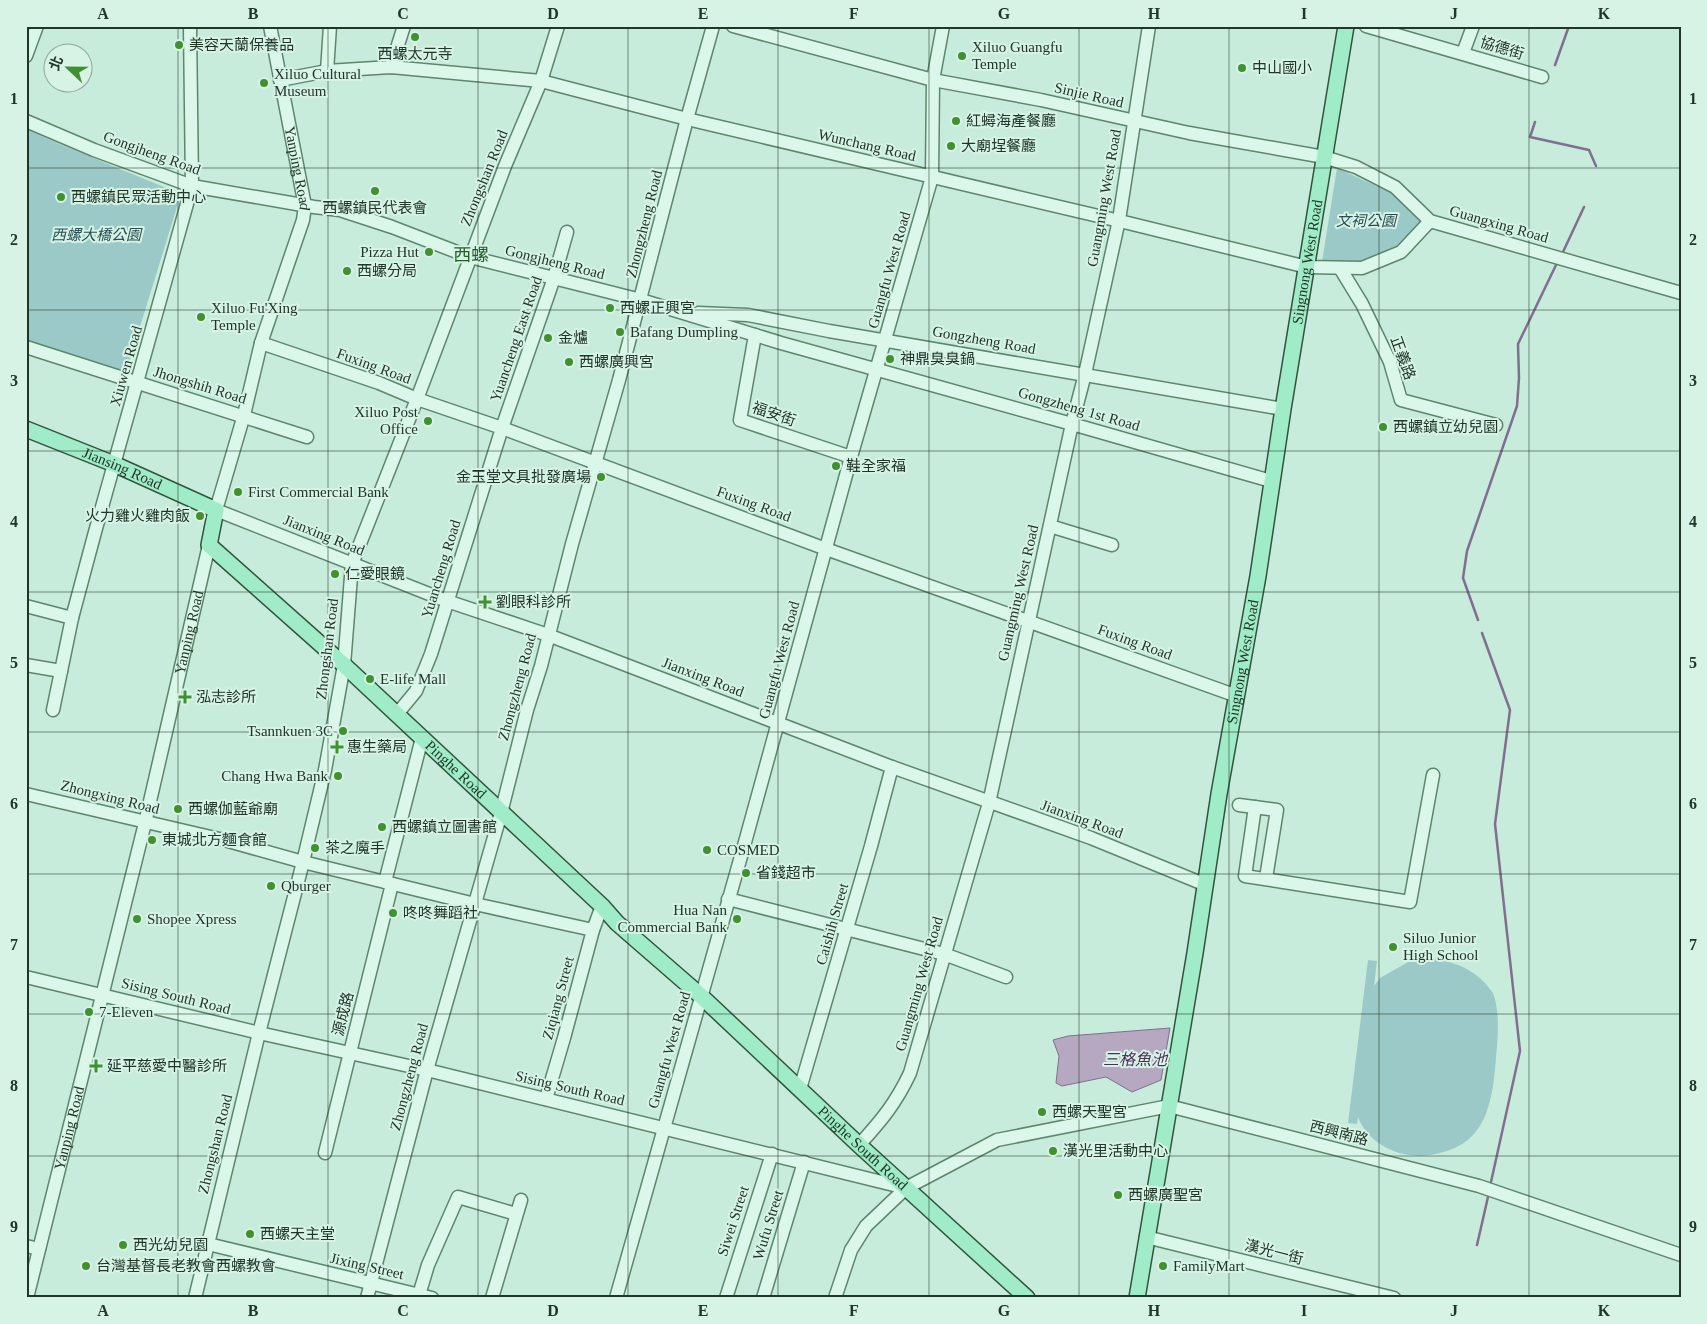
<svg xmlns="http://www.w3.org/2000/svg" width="1707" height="1324" viewBox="0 0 1707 1324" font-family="'Times New Roman','Noto Sans TC',serif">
<rect width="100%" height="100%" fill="#c7ecdb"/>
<path fill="#9bc9c7" d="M26 129 57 143 181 194 126 372H118L26 341Z
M1337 168 1389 192 1423 220 1398 247 1362 262H1322Z
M1417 957C1443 959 1468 964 1486 984 1488 987 1491 990 1493 993 1500 1011 1498 1038 1496 1057 1493 1095 1489 1138 1447 1151 1431 1156 1419 1157 1403 1154 1383 1149 1365 1136 1358 1117L1357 1124 1348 1123 1368 960 1377 961 1374 986 1380 978Z"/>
<path fill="#b5a8c0" stroke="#816f8e" d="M1170 1028 1161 1080 1132 1092 1106 1077 1062 1086 1056 1083 1059 1056 1053 1040 1068 1036Z"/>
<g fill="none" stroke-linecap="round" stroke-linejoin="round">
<path stroke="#816f8e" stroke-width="2.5" d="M1555 65 1569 26
M1535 122 1530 137 1589 150 1596 166
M1563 252 1584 207
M1478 620 1463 578 1467 551 1517 406 1519 378 1518 344 1556 265
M1482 633 1510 710 1495 824 1520 1051 1491 1182
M1477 1245 1488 1197"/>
<defs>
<g id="minor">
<path id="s1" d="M270 26 305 206 303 220 261 343 244 415 216 510 447 601 548 635 892 767 1091 838 1206 885"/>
<path d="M733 26 933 80 1041 100 1189 133 1324 157 1356 167 1395 187 1430 221 1681 293"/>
<path d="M1366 26 1542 77"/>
<path d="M1463 53 1473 26"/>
<path d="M26 56 37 26"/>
<path d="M391 67 404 26"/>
<path d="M327 71 330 26"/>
<path d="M280 80 327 71 391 67 541 81 687 119 1128 223 1307 267 1362 268 1401 252 1430 221"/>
<path d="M26 121 94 150 192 186 314 207 340 210 392 227 470 257 641 300 781 343 1072 424 1271 481"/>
<path d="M1340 268 1362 304 1390 362 1401 400 1496 425"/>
<path d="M698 313 748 315 829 331 1283 409"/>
<path d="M755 335 740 420 851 457"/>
<path d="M261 343 379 383 417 399 502 428 826 549 1237 696"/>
<path d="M26 347 307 437"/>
<path d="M1050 526 1112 545"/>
<path d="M26 606 72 618"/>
<path d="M26 665 61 671"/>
<path d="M53 710 72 618 95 532 192 186 190 26"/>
<path d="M397 714 416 691 431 654 502 428 554 278 567 232"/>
<path d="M26 794 228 841 303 862 475 904 593 930"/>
<path d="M1239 805 1277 810 1266 878"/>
<path d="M1255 807 1245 876 1410 902 1433 775"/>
<path d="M385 882 422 738"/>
<path d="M728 899 944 954 1006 977"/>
<path d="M26 977 268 1035 427 1070 906 1188 997 1140 1169 1106 1479 1186 1681 1255"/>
<path d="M800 1089 871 846 892 767"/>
<path d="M546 1099 564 1038 593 930 602 906"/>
<path d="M859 1145C881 1121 896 1103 910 1073L989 803 1072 424 1085 374 1119 220 1149 26"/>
<path d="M325 1153 392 884"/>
<path d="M1146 1237 1394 1298"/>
<path d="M208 1244 432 1298"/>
<path d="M26 1246 39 1249"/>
<path d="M419 1295 428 1265 458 1197 516 1214"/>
<path id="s2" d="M27 1298 145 823 209 545"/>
<path d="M195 1298 259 1033 303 862 325 770 344 665 352 564 417 399 505 166 541 81 558 26"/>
<path d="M367 1298 427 1070 501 813 527 710 541 666 572 544 619 380 687 119 713 26"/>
<path d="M492 1298 521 1200"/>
<path d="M616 1298 747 835 851 457 932 177 933 80 943 26"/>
<path d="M726 1298 772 1154"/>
<path d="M763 1298 804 1162"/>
<path d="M835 1298 851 1250 866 1226 906 1188"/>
</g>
<g id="major">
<path id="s3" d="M26 429 114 464 216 510 209 545 344 665 602 906 617 923 701 996 859 1145 1027 1298"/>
<path id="s4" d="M1137 1298 1195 953 1219 794 1258 576 1283 409 1346 26"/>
</g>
</defs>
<use href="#minor" stroke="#5d866c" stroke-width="15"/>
<use href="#major" stroke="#31543c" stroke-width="18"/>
<use href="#minor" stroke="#daf7e9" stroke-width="12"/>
<use href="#major" stroke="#a1ecc8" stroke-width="15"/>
</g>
<path fill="none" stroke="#203727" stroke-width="1" stroke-opacity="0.55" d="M178 26V1298M328 26V1298M478 26V1298M628 26V1298M778 26V1298M929 26V1298M1079 26V1298M1229 26V1298M1379 26V1298M1529 26V1298M26 168H1681M26 310H1681M26 451H1681M26 592H1681M26 732H1681M26 874H1681M26 1014H1681M26 1156H1681"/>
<g fill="#429131" stroke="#d6f3e6" stroke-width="2">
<circle cx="415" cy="37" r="5"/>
<circle cx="179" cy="45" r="5"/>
<circle cx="962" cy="56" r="5"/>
<circle cx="1242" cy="68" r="5"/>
<circle cx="264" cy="83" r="5"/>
<circle cx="956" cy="121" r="5"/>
<circle cx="951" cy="146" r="5"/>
<circle cx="375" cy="191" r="5"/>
<circle cx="61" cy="197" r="5"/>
<circle cx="429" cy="252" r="5"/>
<circle cx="347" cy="271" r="5"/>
<circle cx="610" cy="308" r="5"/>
<circle cx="201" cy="317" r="5"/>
<circle cx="620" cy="332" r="5"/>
<circle cx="548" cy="338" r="5"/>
<circle cx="890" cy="359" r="5"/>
<circle cx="569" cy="362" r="5"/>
<circle cx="428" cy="421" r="5"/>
<circle cx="1383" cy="427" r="5"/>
<circle cx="836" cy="466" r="5"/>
<circle cx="601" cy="477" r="5"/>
<circle cx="238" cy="492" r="5"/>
<circle cx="200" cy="516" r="5"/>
<circle cx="335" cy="574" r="5"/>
<path d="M482.5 594.5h5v5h5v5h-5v5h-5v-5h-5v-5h5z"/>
<circle cx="370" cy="679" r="5"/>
<path d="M182.5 689.5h5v5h5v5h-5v5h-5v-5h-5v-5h5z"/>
<circle cx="343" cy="731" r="5"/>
<path d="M334.5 739.5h5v5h5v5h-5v5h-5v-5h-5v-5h5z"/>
<circle cx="338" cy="776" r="5"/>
<circle cx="178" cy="809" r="5"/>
<circle cx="382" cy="827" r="5"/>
<circle cx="152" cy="840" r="5"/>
<circle cx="315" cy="848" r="5"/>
<circle cx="707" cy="850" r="5"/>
<circle cx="746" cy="873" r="5"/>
<circle cx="271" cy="886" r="5"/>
<circle cx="393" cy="913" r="5"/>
<circle cx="137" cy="919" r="5"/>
<circle cx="737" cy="919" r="5"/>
<circle cx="1393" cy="947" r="5"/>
<circle cx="89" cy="1012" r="5"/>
<path d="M93.5 1058.5h5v5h5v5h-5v5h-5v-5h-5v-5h5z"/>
<circle cx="1042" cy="1112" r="5"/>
<circle cx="1053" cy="1151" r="5"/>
<circle cx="1118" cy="1195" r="5"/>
<circle cx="250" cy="1234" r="5"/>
<circle cx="123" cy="1245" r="5"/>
<circle cx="86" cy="1266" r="5"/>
<circle cx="1163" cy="1266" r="5"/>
</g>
<g text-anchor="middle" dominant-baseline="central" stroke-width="4" stroke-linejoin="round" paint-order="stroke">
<g font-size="15" fill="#203727" stroke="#d6f3e6" text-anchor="start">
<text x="189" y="45">美容天蘭保養品</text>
<text x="972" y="47">Xiluo Guangfu<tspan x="972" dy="17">Temple</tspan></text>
<text x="415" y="54" text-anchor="middle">西螺太元寺</text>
<text x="1252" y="68">中山國小</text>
<text x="274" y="74">Xiluo Cultural<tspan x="274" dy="17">Museum</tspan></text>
<text x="966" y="121">紅蟳海產餐廳</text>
<text x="961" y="146">大廟埕餐廳</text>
<text x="71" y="197">西螺鎮民眾活動中心</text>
<text x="375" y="208" text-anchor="middle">西螺鎮民代表會</text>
<text x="419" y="252" text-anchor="end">Pizza Hut</text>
<text x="357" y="271">西螺分局</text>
<text x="211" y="308">Xiluo Fu'Xing<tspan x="211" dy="17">Temple</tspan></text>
<text x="620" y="308">西螺正興宮</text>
<text x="630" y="332">Bafang Dumpling</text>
<text x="558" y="338">金爐</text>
<text x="900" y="359">神鼎臭臭鍋</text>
<text x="579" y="362">西螺廣興宮</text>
<text x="418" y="412" text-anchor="end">Xiluo Post<tspan x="418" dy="17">Office</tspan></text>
<text x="1393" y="427">西螺鎮立幼兒園</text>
<text x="846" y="466">鞋全家福</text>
<text x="591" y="477" text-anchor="end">金玉堂文具批發廣場</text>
<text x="248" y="492">First Commercial Bank</text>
<text x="190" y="516" text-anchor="end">火力雞火雞肉飯</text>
<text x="345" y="574">仁愛眼鏡</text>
<text x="496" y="602">劉眼科診所</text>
<text x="380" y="679">E-life Mall</text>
<text x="196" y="697">泓志診所</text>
<text x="333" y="731" text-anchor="end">Tsannkuen 3C</text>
<text x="347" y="747">惠生藥局</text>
<text x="328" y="776" text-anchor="end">Chang Hwa Bank</text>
<text x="188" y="809">西螺伽藍爺廟</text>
<text x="392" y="827">西螺鎮立圖書館</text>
<text x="162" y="840">東城北方麵食館</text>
<text x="325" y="848">茶之魔手</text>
<text x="717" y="850">COSMED</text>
<text x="756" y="873">省錢超市</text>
<text x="281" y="886">Qburger</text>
<text x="727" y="910" text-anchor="end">Hua Nan<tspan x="727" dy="17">Commercial Bank</tspan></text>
<text x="403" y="913">咚咚舞蹈社</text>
<text x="147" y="919">Shopee Xpress</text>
<text x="1403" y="938">Siluo Junior<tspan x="1403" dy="17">High School</tspan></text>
<text x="99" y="1012">7-Eleven</text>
<text x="107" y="1066">延平慈愛中醫診所</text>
<text x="1052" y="1112">西螺天聖宮</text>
<text x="1063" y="1151">漢光里活動中心</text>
<text x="1128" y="1195">西螺廣聖宮</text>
<text x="260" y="1234">西螺天主堂</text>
<text x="133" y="1245">西光幼兒園</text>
<text x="96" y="1266">台灣基督長老教會西螺教會</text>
<text x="1173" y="1266">FamilyMart</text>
</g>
<g font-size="15" fill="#203727" stroke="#d6f3e6">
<text transform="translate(1502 48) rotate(17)">協德街</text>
<text transform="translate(1089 95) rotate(13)">Sinjie Road</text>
<text transform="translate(867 145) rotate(13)">Wunchang Road</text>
<text transform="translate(152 153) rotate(20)">Gongjheng Road</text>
<text stroke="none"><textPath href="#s1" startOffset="145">Yanping Road</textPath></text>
<text transform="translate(484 178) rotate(-68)">Zhongshan Road</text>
<text transform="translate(1104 198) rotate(-80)">Guangming West Road</text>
<text transform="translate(644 224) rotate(-76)">Zhongzheng Road</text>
<text transform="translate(1499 224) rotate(16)">Guangxing Road</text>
<text transform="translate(555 262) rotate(14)">Gongjheng Road</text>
<text stroke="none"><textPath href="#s4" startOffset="1050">Singnong West Road</textPath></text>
<text transform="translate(889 270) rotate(-74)">Guangfu West Road</text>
<text transform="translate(516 339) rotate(-71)">Yuancheng East Road</text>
<text transform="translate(984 340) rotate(10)">Gongzheng Road</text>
<text transform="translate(1403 358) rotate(70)">正義路</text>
<text transform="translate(126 366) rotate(-74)">Xiuwen Road</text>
<text transform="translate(374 366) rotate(20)">Fuxing Road</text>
<text transform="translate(200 385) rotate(17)">Jhongshih Road</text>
<text transform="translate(1079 409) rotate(16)">Gongzheng 1st Road</text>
<text transform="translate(774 414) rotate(19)">福安街</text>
<text stroke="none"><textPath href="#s3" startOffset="104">Jiansing Road</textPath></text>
<text transform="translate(754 504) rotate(20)">Fuxing Road</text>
<text transform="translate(324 535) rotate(22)">Jianxing Road</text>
<text transform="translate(441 569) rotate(-73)">Yuancheng Road</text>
<text transform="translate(1018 593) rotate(-77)">Guangming West Road</text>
<text stroke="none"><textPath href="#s2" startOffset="685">Yanping Road</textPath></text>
<text transform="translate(1135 642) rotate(20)">Fuxing Road</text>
<text transform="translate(327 649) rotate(-83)">Zhongshan Road</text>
<text transform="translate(779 660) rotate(-75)">Guangfu West Road</text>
<text stroke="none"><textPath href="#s4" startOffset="645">Singnong West Road</textPath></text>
<text transform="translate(703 677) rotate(21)">Jianxing Road</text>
<text transform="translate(517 687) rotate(-75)">Zhongzheng Road</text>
<text stroke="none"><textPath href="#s3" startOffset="576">Pinghe Road</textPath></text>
<text transform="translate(110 797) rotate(14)">Zhongxing Road</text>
<text transform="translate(1082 819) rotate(20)">Jianxing Road</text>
<text transform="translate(832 924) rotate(-74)">Caishih Street</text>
<text transform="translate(919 984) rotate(-74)">Guangming West Road</text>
<text transform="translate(176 996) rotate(14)">Sising South Road</text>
<text transform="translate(558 998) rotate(-75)">Ziqiang Street</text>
<text transform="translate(343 1014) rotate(-76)">源成路</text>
<text transform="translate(669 1050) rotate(-74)">Guangfu West Road</text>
<text transform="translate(409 1077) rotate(-75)">Zhongzheng Road</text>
<text transform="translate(570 1088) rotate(13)">Sising South Road</text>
<text stroke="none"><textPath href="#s2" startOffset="175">Yanping Road</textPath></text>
<text transform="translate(1339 1133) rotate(14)">西興南路</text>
<text transform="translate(215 1144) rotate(-76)">Zhongshan Road</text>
<text stroke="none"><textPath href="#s3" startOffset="1132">Pinghe South Road</textPath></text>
<text transform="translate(733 1221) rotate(-72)">Siwei Street</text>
<text transform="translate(768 1225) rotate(-73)">Wufu Street</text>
<text transform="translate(1274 1252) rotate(14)">漢光一街</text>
<text transform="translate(367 1266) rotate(13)">Jixing Street</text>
</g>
<g font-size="15" font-style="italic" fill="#284f52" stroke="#d6f3e6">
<text x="1366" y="221">文祠公園</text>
<text x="96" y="235">西螺大橋公園</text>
</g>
<g font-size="16" font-style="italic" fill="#4d3056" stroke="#d6f3e6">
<text x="1135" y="1059">三格魚池</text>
</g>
<g font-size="18" fill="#226125" stroke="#d6f3e6">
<text x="471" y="255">西螺</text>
</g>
</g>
<rect width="1707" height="1324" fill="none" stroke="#d6f3e6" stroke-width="55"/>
<g transform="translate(68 68) rotate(292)"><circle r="24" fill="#d6f3e6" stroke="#8da89a"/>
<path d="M0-4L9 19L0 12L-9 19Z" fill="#429131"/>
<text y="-8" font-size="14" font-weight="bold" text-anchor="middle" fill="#203727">北</text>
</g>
<rect x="28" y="28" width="1652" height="1268" fill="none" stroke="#203727" stroke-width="2"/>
<g font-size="16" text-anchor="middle" font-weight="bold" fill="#203727">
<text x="103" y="19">A</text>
<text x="253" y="19">B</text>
<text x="403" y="19">C</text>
<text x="553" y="19">D</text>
<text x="703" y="19">E</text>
<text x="854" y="19">F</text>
<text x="1004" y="19">G</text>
<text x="1154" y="19">H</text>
<text x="1304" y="19">I</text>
<text x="1454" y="19">J</text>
<text x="1604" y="19">K</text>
<text x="14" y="104">1</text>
<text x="1693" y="104">1</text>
<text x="14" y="245">2</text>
<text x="1693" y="245">2</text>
<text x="14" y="386">3</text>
<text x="1693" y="386">3</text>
<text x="14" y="527">4</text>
<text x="1693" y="527">4</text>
<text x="14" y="668">5</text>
<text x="1693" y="668">5</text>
<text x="14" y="809">6</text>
<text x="1693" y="809">6</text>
<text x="14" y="950">7</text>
<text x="1693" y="950">7</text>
<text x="14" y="1091">8</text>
<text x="1693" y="1091">8</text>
<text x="14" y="1232">9</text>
<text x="1693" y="1232">9</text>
<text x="103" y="1316">A</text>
<text x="253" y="1316">B</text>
<text x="403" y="1316">C</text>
<text x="553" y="1316">D</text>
<text x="703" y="1316">E</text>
<text x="854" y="1316">F</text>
<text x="1004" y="1316">G</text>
<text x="1154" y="1316">H</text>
<text x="1304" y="1316">I</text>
<text x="1454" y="1316">J</text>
<text x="1604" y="1316">K</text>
</g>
</svg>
